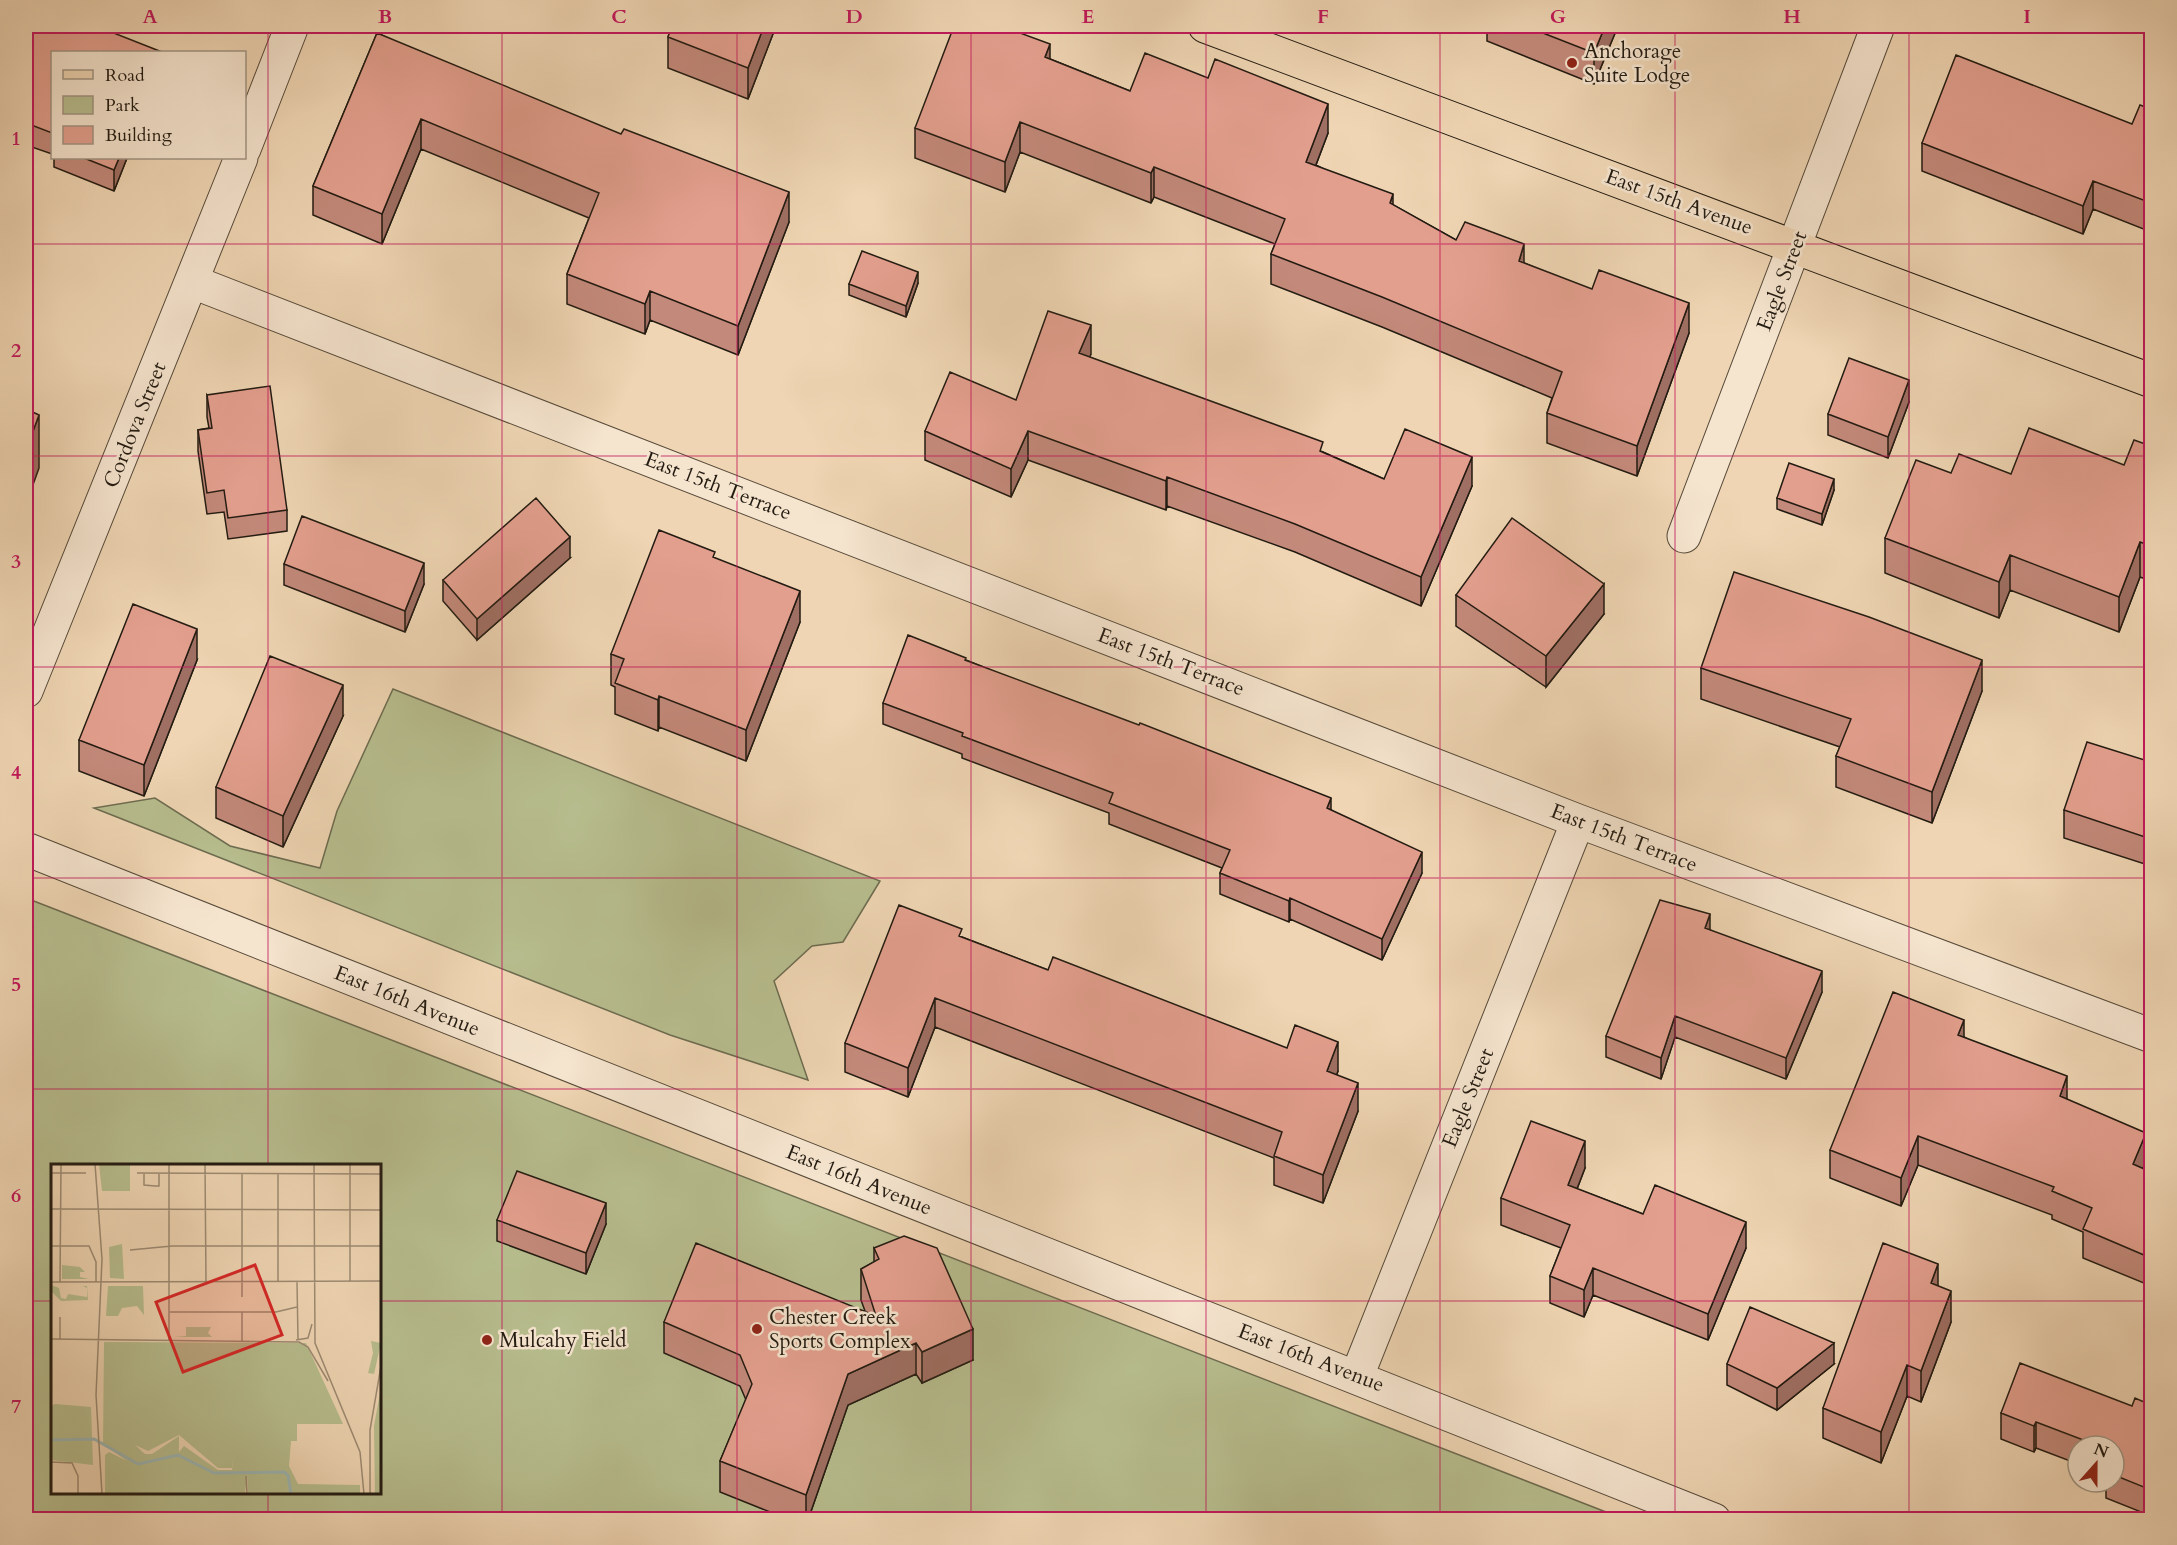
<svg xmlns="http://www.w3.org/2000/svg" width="2177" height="1545" viewBox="0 0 2177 1545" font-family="Cardo,serif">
<rect width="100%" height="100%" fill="#efd5b3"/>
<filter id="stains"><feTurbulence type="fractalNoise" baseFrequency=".00333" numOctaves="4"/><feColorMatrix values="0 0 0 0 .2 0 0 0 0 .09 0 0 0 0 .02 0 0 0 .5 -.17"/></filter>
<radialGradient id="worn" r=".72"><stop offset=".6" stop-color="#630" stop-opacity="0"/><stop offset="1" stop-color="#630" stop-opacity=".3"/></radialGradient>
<path fill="#b7bd8e" stroke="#6d6c50" stroke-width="1.5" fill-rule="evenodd" d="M393 689 880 881 843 942 812 946 774 981 808 1080 670 1035 94 808 155 798 230 846 320 868 337 811Z
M26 898 1624 1519 26 1520ZM52 1166H380V1492H52Z"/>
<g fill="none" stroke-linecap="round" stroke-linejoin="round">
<defs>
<path id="minor" d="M244 149 292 26
M193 282 1578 821 2152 1036
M1684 536 1878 26
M26 691 241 158
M26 849 1714 1520
M1357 1376 1578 821"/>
<path id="major" d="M1205 26 2152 381"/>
</defs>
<use href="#minor" stroke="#564a3a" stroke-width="35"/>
<use href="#major" stroke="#231b12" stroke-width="35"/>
<use href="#minor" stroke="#f5e4ce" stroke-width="33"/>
<use href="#major" stroke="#efd5b3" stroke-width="33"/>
</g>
<path fill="#c3897a" stroke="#231b12" stroke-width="1.5" d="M26 26 52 52V154L26 145Z
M672 26H776L748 99 668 68V37Z
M1487 26H1618L1594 84 1487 41Z
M377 33 789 222 738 355 650 320 645 334 567 304V274L589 218 421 149 382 244 313 215V186Z
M1050 59 1130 91 1328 133 1316 165 1393 205 1456 240 1524 263 1689 333 1637 476 1547 443V413L1552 398 1382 327 1271 284V254L1275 244 1154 197 1151 203 1020 152 1005 192 915 158V128Z
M2151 109V232L2093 209 2083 234 1922 171V143L2132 124Z
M54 158H127L114 191 54 167Z
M918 283 906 317 849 295V284Z
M1091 354 1089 357 1323 452 1384 479 1472 486 1421 606 1295 552 1167 506 1166 510 1028 460 1011 497 925 460V431L1016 400Z
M207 395 287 510V531L228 539 224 512 207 514 198 451V430L209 428 207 417Z
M1909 402 1888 458 1828 435V414Z
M2151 446V581L2140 577 2119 632 2010 590 1999 618 1885 573V538L1951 473 2011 474 2124 465Z
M1834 490 1822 525 1777 509V498Z
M570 558 477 640 443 601V580Z
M715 558 800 622 746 761 659 727 658 731 615 714V687L611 685V654Z
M284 564 424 584 405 632 284 585Z
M1456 595 1604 614 1546 687 1456 626Z
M197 660 144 796 79 771V740Z
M966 660 1331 810 1422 873 1382 960 1290 919 1289 922 1220 894V873L1222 868 1109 824V813L962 758V754L883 724V703Z
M1701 668 1982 691 1932 823 1836 787V756L1840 747 1701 699Z
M343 716 283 847 216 818V787Z
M2151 762V866L2064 838V810Z
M1710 930 1822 992 1786 1079 1675 1037 1661 1079 1606 1057V1036Z
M962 937 1048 970 1338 1071 1337 1074 1358 1111 1323 1203 1274 1185V1158L935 1027 908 1097 845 1072V1043Z
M1964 1037 2067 1099 2146 1161 2143 1168 2151 1172V1286L2083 1258V1232L2052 1219V1215L1918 1165 1901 1206 1830 1178V1150Z
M1585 1168 1577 1189 1643 1214 1746 1248 1708 1340 1593 1295 1584 1317 1550 1303V1276L1561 1248 1501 1225V1198Z
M497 1220 606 1224 586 1274 497 1241Z
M874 1248 973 1360 922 1383 916 1374 848 1405 808 1520H790L720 1492V1461L746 1400 740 1386 664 1353V1322L865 1311 861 1300V1269L874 1262Z
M1938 1286 1951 1322 1921 1402 1907 1396 1881 1463 1823 1438V1408Z
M1727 1364H1834L1777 1410 1727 1385Z
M2151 1405V1516L2106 1498V1482H2114V1446H2078V1464L2036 1448 2034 1452 2001 1439V1413Z"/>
<path fill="#9f6f63" stroke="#231b12" stroke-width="1.5" d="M764 26H776L748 99V68Z
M1605 26H1618L1594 84V53Z
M1050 44V73L1045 57Z
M1328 104V133L1306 191V162Z
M421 119V149L382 244V214Z
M1020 122V152L1005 192V162Z
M119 158H127L114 191V170Z
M1154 167V197L1151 203V173Z
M2093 181V209L2083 234V206Z
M789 192V222L738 355V326Z
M1393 194V224L1390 203Z
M1524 244V274L1519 261Z
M918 272V283L906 317V306Z
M650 291V320L645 334V304Z
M1689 303V333L1637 476V446Z
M1091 325V354L1079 382V353Z
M1909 380V402L1888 458V437Z
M39 415V468L26 504V450Z
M1028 431V460L1011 497V469Z
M1472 457V486L1421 606V577Z
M1167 477V506L1166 510V481Z
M1834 479V490L1822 525V514Z
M570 537V558L477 640V619Z
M2140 542V577L2119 632V597Z
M2010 555V590L1999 618V582Z
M424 563V584L405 632V611Z
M1604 584V614L1546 687V656Z
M800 591V622L746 761V730Z
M197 629V660L144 796V765Z
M1982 660V691L1932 823V792Z
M343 685V716L283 847V816Z
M659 696V727L658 731V700Z
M1331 798V820L1327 808Z
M1422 852V873L1382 960V939Z
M1290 898V919L1289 922V901Z
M1710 914V935L1705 928Z
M1822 971V992L1786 1079V1058Z
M935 998V1027L908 1097V1068Z
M1675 1016V1037L1661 1079V1058Z
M1964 1020V1049L1958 1035Z
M1338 1042V1071L1327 1100V1071Z
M2067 1076V1105L2060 1096Z
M1358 1083V1111L1323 1203V1175Z
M2146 1133V1161L2133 1192V1164Z
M1918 1136V1165L1901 1206V1178Z
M1585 1141V1168L1568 1212V1185Z
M606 1203V1224L586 1274V1253Z
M1746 1222V1248L1708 1340V1314Z
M1938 1264V1295L1931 1283Z
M1593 1268V1295L1584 1317V1290Z
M1951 1291V1322L1921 1402V1371Z
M973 1329V1360L922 1383V1352Z
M916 1343V1374L848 1405 808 1520H806V1495L848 1374Z
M1834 1343V1364L1777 1410V1388Z
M1907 1365V1396L1881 1463V1432Z
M2036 1422V1448L2034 1452V1426Z"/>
<path fill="#e39f8e" stroke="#231b12" stroke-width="1.5" d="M26 26H96L162 52H52V133L26 123Z
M672 26H764L748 68 668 37Z
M954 26H1001L1050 44 1045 57 1130 91 1145 53 1208 78 1215 59 1328 104 1306 162 1393 194 1390 203 1456 240 1465 222 1524 244 1519 261 1592 289 1599 270 1689 303 1637 446 1547 413 1562 372 1382 297 1271 254 1285 219 1154 167 1151 173 1020 122 1005 162 915 128Z
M1525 26H1605L1594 53Z
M377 33 621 134 624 129 789 192 738 326 650 291 645 304 567 274 599 193 421 119 382 214 313 186Z
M1956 55 2132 124 2140 105 2151 109V203L2093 181 2083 206 1922 143Z
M84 158H119L114 170Z
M862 251 918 272 906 306 849 284Z
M1048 311 1091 325 1079 353 1323 442 1320 451 1384 479 1405 429 1472 457 1421 577 1295 524 1167 477 1166 481 1028 431 1011 469 925 431 950 372 1016 400Z
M1849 358 1909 380 1888 437 1828 414Z
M270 386 287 510 228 518 224 490 207 493 198 430 212 428 207 395Z
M26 409 39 415 26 450Z
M2029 428 2124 465 2134 440 2151 446V546L2140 542 2119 597 2010 555 1999 582 1885 538 1916 460 1951 473 1959 454 2011 474Z
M1789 463 1834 479 1822 514 1777 498Z
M536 498 570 537 477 619 443 580Z
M302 516 424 563 405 611 284 564Z
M1512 518 1604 584 1546 656 1456 595Z
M659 530 715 552 713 557 800 591 746 730 659 696 658 700 615 683 624 659 611 654Z
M1734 572 1869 617 1982 660 1932 792 1836 756 1851 719 1701 668Z
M133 604 197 629 144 765 79 740Z
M908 635 966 658 965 660 1139 725 1140 723 1331 798 1327 808 1422 852 1382 939 1290 898 1289 901 1220 873 1230 850 1109 803 1113 793 962 736 963 733 883 703Z
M270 656 343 685 283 816 216 787Z
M2087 742 2151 762V839L2064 810Z
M1660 900 1710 914 1705 928 1822 971 1786 1058 1675 1016 1661 1058 1606 1036Z
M899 905 962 929 959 936 1048 970 1053 957 1287 1048 1295 1025 1338 1042 1327 1071 1358 1083 1323 1175 1274 1156 1282 1132 935 998 908 1068 845 1043Z
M1893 992 1964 1020 1958 1035 2067 1076 2060 1096 2146 1133 2133 1164 2151 1172V1258L2083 1229 2092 1208 2052 1191 2054 1187 1918 1136 1901 1178 1830 1150Z
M1531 1121 1585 1141 1568 1185 1643 1214 1655 1185 1746 1222 1708 1314 1593 1268 1584 1290 1550 1276 1570 1225 1501 1198Z
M517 1171 606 1203 586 1253 497 1220Z
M904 1236 937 1248 973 1329 922 1352 916 1343 848 1374 806 1495 720 1461 752 1384 740 1355 664 1322 696 1243 876 1316 861 1269 879 1259 874 1248Z
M1883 1243 1938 1264 1931 1283 1951 1291 1921 1371 1907 1365 1881 1432 1823 1408Z
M1750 1307 1834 1343 1777 1388 1727 1364Z
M2020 1363 2132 1406 2135 1398 2151 1405V1490L2114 1475V1446H2099L2036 1422 2034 1426 2001 1413Z"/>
<path fill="none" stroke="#c2185b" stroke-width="1.5" stroke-opacity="0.55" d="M268 26V1166M502 26V1520M737 26V1520M971 26V1520M1206 26V1520M1440 26V1520M1675 26V1520M1909 26V1520M26 244H2152M26 456H2152M26 667H2152M26 878H2152M26 1089H2152M26 1301H52M380 1301H2152M268 1492V1520"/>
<g fill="#8f2418" stroke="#f5e4ce" stroke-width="2">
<circle cx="1572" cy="63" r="6"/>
<circle cx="757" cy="1329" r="6"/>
<circle cx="487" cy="1340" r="6"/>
</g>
<g text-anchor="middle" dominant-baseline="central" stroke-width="5" stroke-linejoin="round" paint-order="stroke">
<g font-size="21" fill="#231b12" stroke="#f5e4ce" text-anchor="start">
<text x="1584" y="51">Anchorage<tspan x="1584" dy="24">Suite Lodge</tspan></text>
<text x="769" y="1317">Chester Creek<tspan x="769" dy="24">Sports Complex</tspan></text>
<text x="499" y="1340">Mulcahy Field</text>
</g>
<g font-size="21" fill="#231b12" stroke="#f5e4ce">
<text transform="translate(1679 202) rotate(20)">East 15th Avenue</text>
<text transform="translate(1782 281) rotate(-69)">Eagle Street</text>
<text transform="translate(135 425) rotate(-68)">Cordova Street</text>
<text transform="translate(718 486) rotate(21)">East 15th Terrace</text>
<text transform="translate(1171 662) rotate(21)">East 15th Terrace</text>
<text transform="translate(1624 838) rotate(21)">East 15th Terrace</text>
<text transform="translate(407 1001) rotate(22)">East 16th Avenue</text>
<text transform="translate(1468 1098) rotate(-68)">Eagle Street</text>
<text transform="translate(859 1180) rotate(22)">East 16th Avenue</text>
<text transform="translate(1311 1358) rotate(21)">East 16th Avenue</text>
</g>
</g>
<g transform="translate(51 1164)">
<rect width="330" height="330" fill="#efd5b3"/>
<path d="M48 0H79V27H51ZM71 80 73 115 59 114 58 83ZM11 101 29 103 34 108H29V113L38 115H11ZM0 121 8 124 10 134 15 135 17 130 36 133V124L32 122H36L37 136 10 137 0 127ZM57 122H92L93 151 86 142 71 144 67 152H55ZM135 163H160L157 169 161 173H123L135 172ZM320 177 330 179 323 210 317 209 322 189ZM53 178 255 179 292 260H246V277H240L238 302 247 320 309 321V330H197L196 311 194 330H54V291L58 288 76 297 52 280ZM128 271 167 304H181L183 289 181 306H167L133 282 128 288V272L101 290H94L84 281 97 287ZM330 223 329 330H324L323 262ZM4 240 40 243 42 301 0 296V242Z" fill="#b7bd8e" fill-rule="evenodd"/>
<path fill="none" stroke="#9cb7b5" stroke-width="3" d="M0 276 43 275 87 300 127 291 163 309 233 308 237 311 240 330"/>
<path fill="none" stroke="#9d8b73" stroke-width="1.5" d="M44 0 51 95 45 231 51 330M154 0 155 119M263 0 264 179 309 288 313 330M0 9H35M86 9 330 10M93 9V21L104 22H108V9M191 9V133M0 45 330 46M0 82H38L45 98V118M79 86 121 82H330M299 117V0M0 118 330 117M9 118 10 0M227 118V9M246 118 247 176M119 148H225L246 143M9 153V176M0 175 248 178 257 183 277 217M118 176V0M245 176 257 174 261 160M191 177V148M0 298 21 299 27 312V330M195 312 196 330M319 330V266L330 202"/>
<path fill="#d62828" fill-opacity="0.15" stroke="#d62828" stroke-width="3" d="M204 101 231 171 132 208 105 138Z"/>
<rect width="330" height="330" fill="none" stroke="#231b12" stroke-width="3"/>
</g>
<rect width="2177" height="1545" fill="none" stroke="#efd5b3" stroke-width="66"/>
<rect x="51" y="51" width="195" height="108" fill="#f5e4ce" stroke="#a19483" stroke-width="1.5"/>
<rect x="63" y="70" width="30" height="9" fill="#efd5b3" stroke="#a19483" stroke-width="1.5"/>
<text x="105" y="81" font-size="18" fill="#231b12">Road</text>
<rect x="63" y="96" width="30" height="18" fill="#b7bd8e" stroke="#a19483" stroke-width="1.5"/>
<text x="105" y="111" font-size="18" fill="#231b12">Park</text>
<rect x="63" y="126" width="30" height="18" fill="#e39f8e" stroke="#a19483" stroke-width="1.5"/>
<text x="105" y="141" font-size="18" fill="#231b12">Building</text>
<g transform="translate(2096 1464) rotate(21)"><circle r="28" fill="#f5e4ce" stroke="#a19483" stroke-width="1.5"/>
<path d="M0-4.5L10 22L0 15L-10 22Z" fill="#8f2418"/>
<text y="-9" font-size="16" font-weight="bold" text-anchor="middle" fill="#231b12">N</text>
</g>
<rect x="33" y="33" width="2111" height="1479" fill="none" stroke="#c2185b" stroke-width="2"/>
<g font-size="20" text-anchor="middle" font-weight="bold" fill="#c2185b">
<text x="150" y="23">A</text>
<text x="385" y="23">B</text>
<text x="619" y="23">C</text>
<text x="854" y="23">D</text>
<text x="1088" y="23">E</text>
<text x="1323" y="23">F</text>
<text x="1558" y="23">G</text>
<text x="1792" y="23">H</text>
<text x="2027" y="23">I</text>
<text x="16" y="145">1</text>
<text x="16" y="357">2</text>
<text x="16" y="568">3</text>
<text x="16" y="779">4</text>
<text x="16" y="991">5</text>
<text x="16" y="1202">6</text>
<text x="16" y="1413">7</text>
</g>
<rect width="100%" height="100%" filter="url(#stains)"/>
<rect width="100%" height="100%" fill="url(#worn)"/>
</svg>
